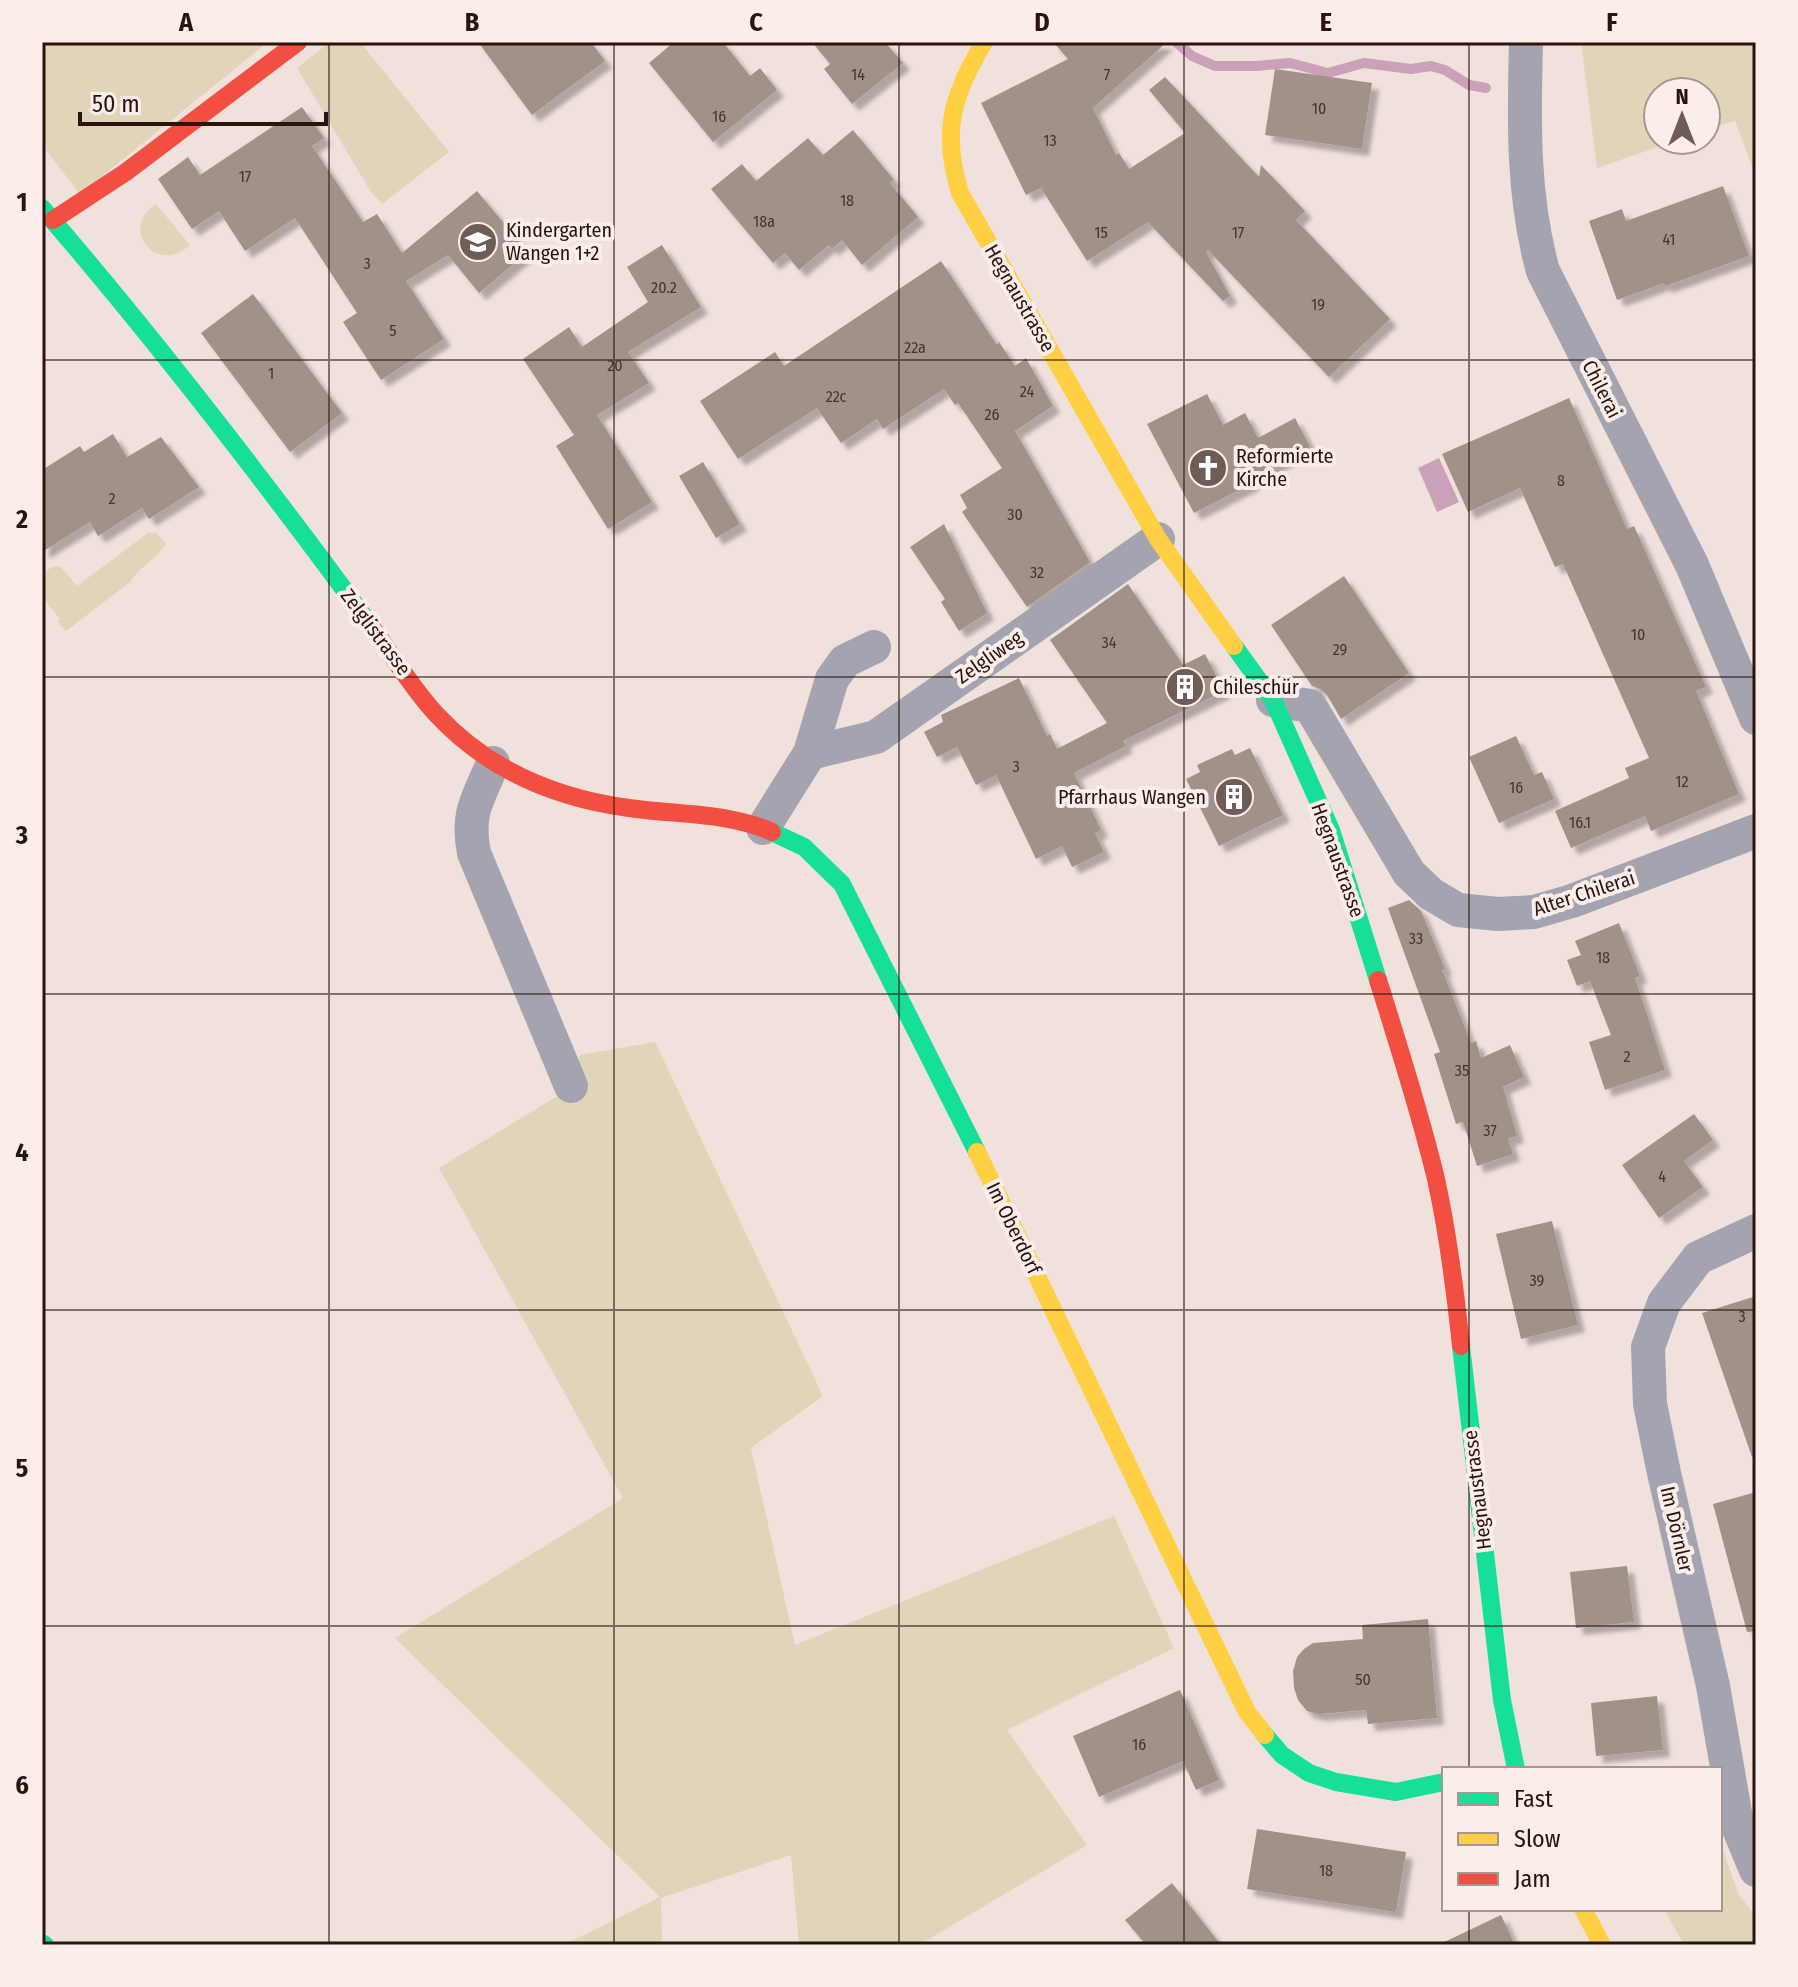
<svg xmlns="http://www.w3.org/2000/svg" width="1798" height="1987" viewBox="0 0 1798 1987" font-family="'Fira Sans Condensed',sans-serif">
<defs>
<filter id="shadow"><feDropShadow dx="7" dy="7" stdDeviation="2" flood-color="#0004"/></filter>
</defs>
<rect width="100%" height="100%" fill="#f0e1dd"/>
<path fill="#e0d4b9" d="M42 42H268L80 194 42 145Z
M330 42H360L449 152 382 204 371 192 297 68Z
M1581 42H1756V177L1735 121 1706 130V92H1658V140H1678L1597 168Z
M156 204 190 245C156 276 119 228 156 204Z
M148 533H156L166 544C156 560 139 567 130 582L66 631 58 622 60 619 42 596V574L52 567 60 566 77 586Z
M655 1042 823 1396 751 1448 795 1645 1114 1516 1174 1648 1007 1730 1087 1845 919 1945H799L791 1855 661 1898 662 1945H564L660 1897 395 1638 623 1498 439 1168 579 1083 574 1071 580 1055Z
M1720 1842 1739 1895 1756 1917V1945H1684L1664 1909H1720Z"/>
<path fill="#caa1b9" d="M1439 458 1459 502 1437 512 1418 468Z"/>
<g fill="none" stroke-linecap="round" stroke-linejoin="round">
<path stroke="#caa1b9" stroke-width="10" d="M1176 42 1192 56 1215 66H1256L1290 63 1328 73 1364 63 1411 69 1431 66 1445 70 1469 85 1486 88"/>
</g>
<path fill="#a19289" filter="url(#shadow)" d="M478 42H591L605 61 532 115Z
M674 42H723L750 76 760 68 777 90 713 142 649 63Z
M812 42H885L903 63 852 104 824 69 830 64Z
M1053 42H1167L1093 108 1116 155 1119 153 1129 169 1185 133 1149 90 1165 77 1259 177 1261 165 1305 211 1296 220 1390 319 1329 377 1208 250 1206 252 1230 296 1223 301 1148 222 1087 261 1041 188 1026 195 981 103 1068 59Z
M1275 69 1372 83 1362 149 1265 135Z
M302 107 324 138 312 146 363 222 377 214 402 253 477 191 528 252 479 293 448 255 406 281 444 339 381 380 343 322 357 313 295 218 245 251 219 211 192 229 158 179 188 157 200 175Z
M853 130 894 180 890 183 918 217 862 265 842 240 832 249 829 245 799 270 785 253 773 263 711 189 742 164 756 181 808 138 823 155Z
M1723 186 1749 256 1665 286 1664 283 1617 300 1589 221 1622 209 1626 221Z
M662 245 701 307 628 352 649 383 597 415 652 502 608 529 556 446 574 435 523 359 569 327 582 347 648 302 627 267Z
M941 261 997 345 999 342 1015 366 1026 358 1053 406 1015 431 1090 562 1027 607 962 512 967 508 960 495 1002 468 958 403 955 405 944 389 883 429 877 419 841 443 817 408 738 459 700 401 775 352 784 366Z
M253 294 342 413 290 452 201 333Z
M1207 394 1223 425 1245 413 1258 438 1295 418 1310 447 1250 478 1253 483 1194 513 1147 424Z
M1569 398 1627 529 1634 526 1706 687 1696 691 1739 794 1651 831 1645 816 1571 848 1555 811 1629 778 1625 768 1649 758 1563 564 1555 567 1520 488 1468 512 1442 454Z
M113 434 127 457 161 437 199 487 149 519 142 508 98 536 90 522 42 552V470L80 446 84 452Z
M703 462 740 524 716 538 679 476Z
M944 524 987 613 959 631 941 602 945 599 910 547Z
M1344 576 1409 673 1341 719 1327 695 1321 689 1312 686 1271 625Z
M1128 584 1183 665 1205 654 1224 691 1123 741 1126 746 1074 773 1101 830 1095 833 1104 852 1072 867 1062 846 1036 859 996 775 976 785 957 747 937 757 924 732 943 722 941 715 1019 678 1047 736 1050 734 1057 749 1107 723 1050 640Z
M1516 736 1534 775 1542 772 1554 799 1499 823 1469 757Z
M1250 748 1283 815 1219 846 1186 779 1200 772 1197 765 1232 749 1235 755Z
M1409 900 1421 911 1445 969 1442 970 1471 1043 1476 1041 1481 1058 1510 1045 1524 1077 1503 1087 1517 1136 1508 1139 1513 1154 1477 1166 1463 1122 1456 1124 1434 1054 1440 1052 1388 908Z
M1619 923 1640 976 1635 978 1665 1070 1605 1090 1589 1042 1611 1035 1590 981 1577 986 1567 960 1581 955 1575 941Z
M1694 1114 1713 1140 1684 1161 1703 1187 1659 1218 1622 1165Z
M1552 1221 1578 1325 1521 1339 1496 1234Z
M1756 1296V1457H1752L1702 1313Z
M1756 1492V1631L1747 1632 1713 1504Z
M1627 1566 1634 1622 1576 1628 1570 1572Z
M1428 1619 1437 1718 1368 1724 1366 1710 1319 1714 1307 1711 1298 1700 1294 1688 1293 1671 1297 1657 1304 1649 1313 1643 1363 1639 1362 1625Z
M1180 1690 1219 1780 1196 1790 1183 1761 1099 1797 1073 1736Z
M1657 1696 1663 1750 1596 1756 1591 1703Z
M1257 1829 1406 1852 1396 1912 1247 1889Z
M1172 1883 1221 1945H1146L1125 1920Z
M1501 1915 1515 1945H1438Z"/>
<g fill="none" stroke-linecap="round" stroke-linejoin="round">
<path stroke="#a4a4b0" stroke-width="34" d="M1526 42C1524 120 1522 195 1543 271L1692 565 1756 718
M1273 700 1310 706 1409 873 1431 894 1458 910 1498 914 1534 912 1572 901 1756 831
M810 753 876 737 1158 539
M493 763C478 799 466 813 474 853L571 1086
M763 828 810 753 832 679 845 661 874 647
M1756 1231 1698 1258 1664 1303 1648 1347 1650 1404 1664 1473 1713 1686 1737 1824 1756 1870"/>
<path stroke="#16e098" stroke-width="18" d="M42 208C158 342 266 483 371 626
M1234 646 1273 700 1331 830 1378 980
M772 832 804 847 842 884 977 1152
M1461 1346 1502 1700 1516 1769
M1265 1735 1282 1755 1309 1773 1336 1782 1396 1792 1444 1782
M42 1943 45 1945"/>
<path stroke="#ffcf43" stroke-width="18" d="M984 42C952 96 941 131 960 193L1158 539 1234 646
M977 1152 1247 1712 1265 1735
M1583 1909 1602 1945"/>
<path stroke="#f24e42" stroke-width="18" d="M53 220 126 172 298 42
M371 626C392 655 412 688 436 714 488 770 554 798 629 808 676 815 728 812 772 832
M1378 980C1398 1044 1419 1109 1435 1175 1448 1231 1455 1289 1461 1346"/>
</g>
<path fill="none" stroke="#2a140d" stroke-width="2" stroke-opacity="0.55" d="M329 42V1945M614 42V1945M899 42V1945M1184 42V1945M1469 42V1769M42 360H1756M42 677H1756M42 994H1756M42 1310H1756M42 1626H1756M1469 1909V1945"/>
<defs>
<symbol id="school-disc" viewBox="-11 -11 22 22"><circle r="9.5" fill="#6f5c56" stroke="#fbeeea"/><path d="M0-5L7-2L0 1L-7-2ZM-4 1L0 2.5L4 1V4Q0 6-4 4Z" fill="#fff"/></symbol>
<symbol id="church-disc" viewBox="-11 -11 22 22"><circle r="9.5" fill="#6f5c56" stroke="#fbeeea"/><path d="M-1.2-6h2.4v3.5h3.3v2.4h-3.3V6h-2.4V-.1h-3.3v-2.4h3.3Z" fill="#fff"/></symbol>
<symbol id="building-disc" viewBox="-11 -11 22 22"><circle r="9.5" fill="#6f5c56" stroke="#fbeeea"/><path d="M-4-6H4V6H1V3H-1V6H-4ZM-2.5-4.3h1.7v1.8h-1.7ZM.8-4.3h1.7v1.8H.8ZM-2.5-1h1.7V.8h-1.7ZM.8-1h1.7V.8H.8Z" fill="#fff"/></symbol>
</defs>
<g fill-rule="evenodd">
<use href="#school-disc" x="456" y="220" width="44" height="44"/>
<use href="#church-disc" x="1186" y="446" width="44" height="44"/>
<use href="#building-disc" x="1163" y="665" width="44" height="44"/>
<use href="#building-disc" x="1212" y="775" width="44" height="44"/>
</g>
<g text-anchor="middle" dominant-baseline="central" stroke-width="8" stroke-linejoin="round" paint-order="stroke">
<g font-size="16" fill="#48342c">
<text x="858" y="74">14</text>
<text x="1107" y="74">7</text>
<text x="1319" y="108">10</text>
<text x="719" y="116">16</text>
<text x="1050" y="140">13</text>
<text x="245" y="176">17</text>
<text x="847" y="200">18</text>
<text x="764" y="221">18a</text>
<text x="1101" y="232">15</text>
<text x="1238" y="232">17</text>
<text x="1669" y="239">41</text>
<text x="367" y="263">3</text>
<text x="664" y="287">20.2</text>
<text x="1318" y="304">19</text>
<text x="393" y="330">5</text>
<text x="915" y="347">22a</text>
<text x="615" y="365">20</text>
<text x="271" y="373">1</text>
<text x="1027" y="391">24</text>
<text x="836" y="396">22c</text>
<text x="992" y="414">26</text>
<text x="1561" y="480">8</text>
<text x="112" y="498">2</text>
<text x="1015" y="514">30</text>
<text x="1037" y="572">32</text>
<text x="1638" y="634">10</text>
<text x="1109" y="642">34</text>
<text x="1340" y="649">29</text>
<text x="1016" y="766">3</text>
<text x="1682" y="781">12</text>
<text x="1516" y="787">16</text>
<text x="1580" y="822">16.1</text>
<text x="1416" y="938">33</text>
<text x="1603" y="957">18</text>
<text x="1627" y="1056">2</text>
<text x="1462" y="1070">35</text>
<text x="1490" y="1130">37</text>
<text x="1662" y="1176">4</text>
<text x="1537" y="1280">39</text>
<text x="1742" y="1316">3</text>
<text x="1363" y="1679">50</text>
<text x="1139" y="1744">16</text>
<text x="1326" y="1870">18</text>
</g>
<g font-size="20" fill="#2a140d" stroke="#fbeeea" text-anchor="start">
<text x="506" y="230">Kindergarten<tspan x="506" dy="23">Wangen 1+2</tspan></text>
<text x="1236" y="456">Reformierte<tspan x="1236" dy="23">Kirche</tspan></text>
<text x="1213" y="687">Chileschür</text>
<text x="1206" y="797" text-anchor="end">Pfarrhaus Wangen</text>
</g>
<g font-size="20" fill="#2a140d" stroke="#fbeeea">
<text transform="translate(1020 298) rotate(60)">Hegnaustrasse</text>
<text transform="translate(1602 389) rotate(63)">Chilerai</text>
<text transform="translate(376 632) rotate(53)">Zelglistrasse</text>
<text transform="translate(989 657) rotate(-35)">Zelgliweg</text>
<text transform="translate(1338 860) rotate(70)">Hegnaustrasse</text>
<text transform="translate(1584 893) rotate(-18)">Alter Chilerai</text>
<text transform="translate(1014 1228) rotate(64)">Im Oberdorf</text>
<text transform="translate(1477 1490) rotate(-97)">Hegnaustrasse</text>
<text transform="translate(1677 1529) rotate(77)">Im Dörnler</text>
</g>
</g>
<rect width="1798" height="1987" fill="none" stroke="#fbeeea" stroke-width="88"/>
<rect x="1442" y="1767" width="280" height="144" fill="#fbeeea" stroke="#a79792" stroke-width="2"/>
<rect x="1458" y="1793" width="40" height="12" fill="#16e098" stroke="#a79792" stroke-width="2"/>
<text x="1514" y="1807" font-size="24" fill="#2a140d">Fast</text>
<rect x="1458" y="1833" width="40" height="12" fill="#ffcf43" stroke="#a79792" stroke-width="2"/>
<text x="1514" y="1847" font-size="24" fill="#2a140d">Slow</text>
<rect x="1458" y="1873" width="40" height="12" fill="#f24e42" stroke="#a79792" stroke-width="2"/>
<text x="1514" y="1887" font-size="24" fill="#2a140d">Jam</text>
<g transform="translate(1682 116)"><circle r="38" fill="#fbeeea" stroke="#a79792" stroke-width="2"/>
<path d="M0-6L14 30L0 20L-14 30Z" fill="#6f5c56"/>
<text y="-12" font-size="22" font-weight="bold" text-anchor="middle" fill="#2a140d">N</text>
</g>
<path d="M80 112v12h246v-12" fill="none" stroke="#2a140d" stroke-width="4"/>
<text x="92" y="112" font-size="24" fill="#2a140d" stroke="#fbeeea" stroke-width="6" paint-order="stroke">50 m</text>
<rect x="44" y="44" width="1710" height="1899" fill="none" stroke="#2a140d" stroke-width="3"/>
<g font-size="26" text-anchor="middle" font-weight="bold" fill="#2a140d">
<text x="186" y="31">A</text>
<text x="472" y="31">B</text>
<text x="756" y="31">C</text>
<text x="1042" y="31">D</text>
<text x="1326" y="31">E</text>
<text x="1612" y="31">F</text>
<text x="22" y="211">1</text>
<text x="22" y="528">2</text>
<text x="22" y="844">3</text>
<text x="22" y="1161">4</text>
<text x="22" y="1477">5</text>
<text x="22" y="1794">6</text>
</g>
</svg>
